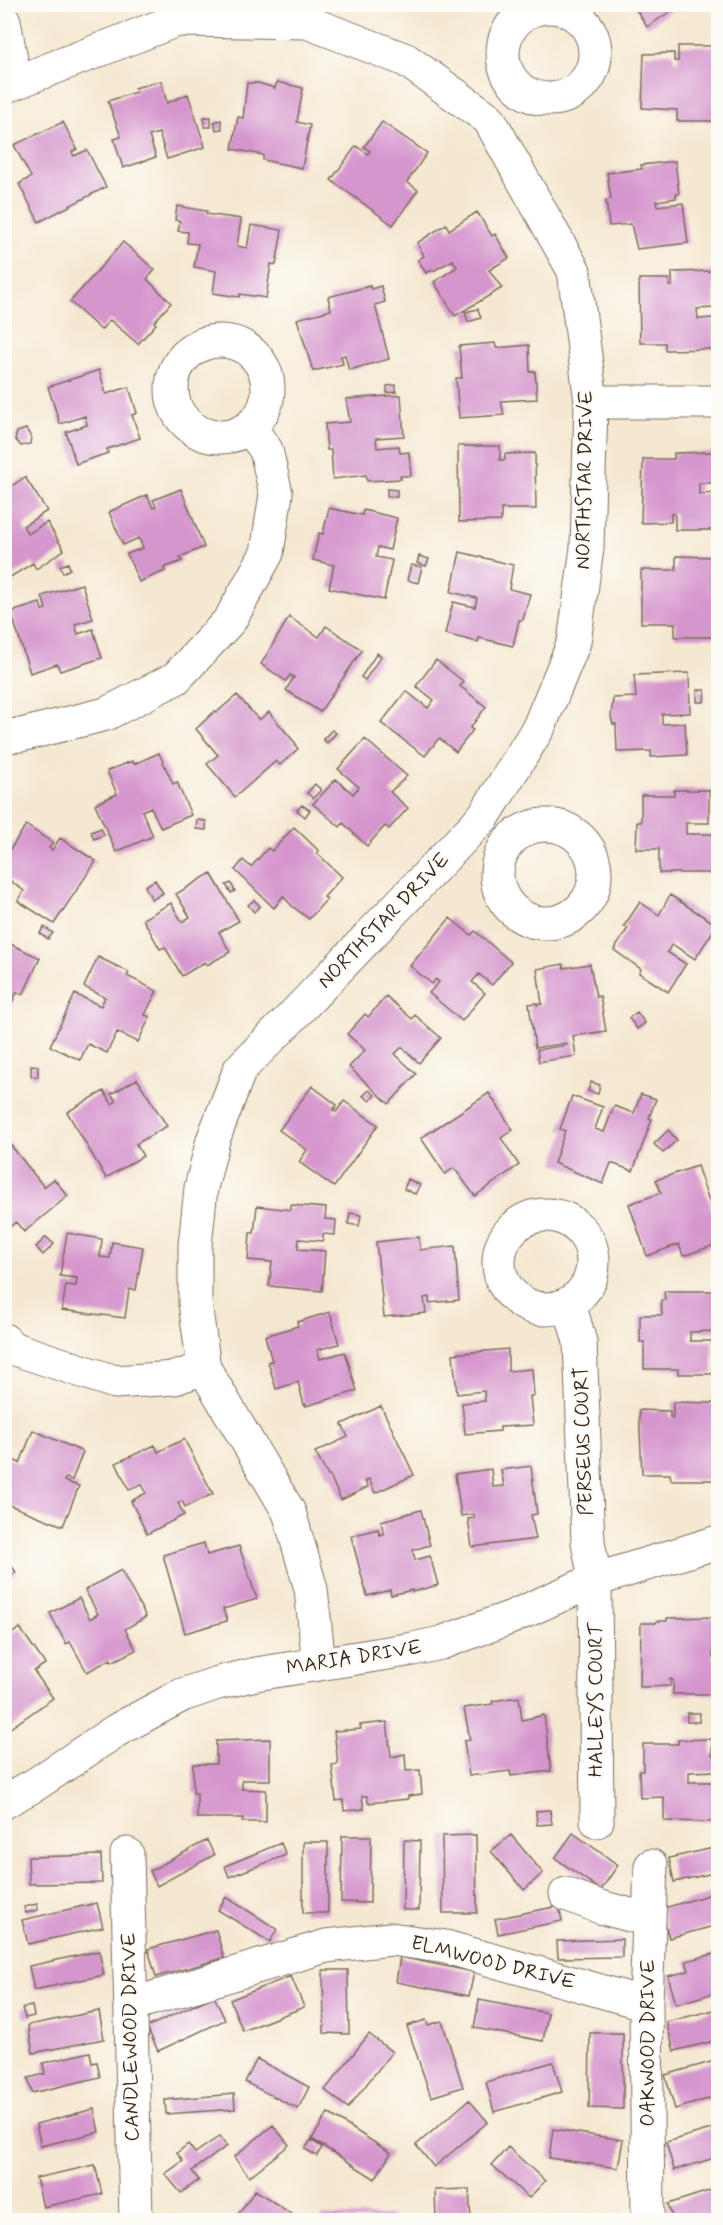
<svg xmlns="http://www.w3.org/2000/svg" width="723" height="2225" viewBox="0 0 723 2225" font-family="Mynerve,sans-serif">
<rect width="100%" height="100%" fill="#fdfcf7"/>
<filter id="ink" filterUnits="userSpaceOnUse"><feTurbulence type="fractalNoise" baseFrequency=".0167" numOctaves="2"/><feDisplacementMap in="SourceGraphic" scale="12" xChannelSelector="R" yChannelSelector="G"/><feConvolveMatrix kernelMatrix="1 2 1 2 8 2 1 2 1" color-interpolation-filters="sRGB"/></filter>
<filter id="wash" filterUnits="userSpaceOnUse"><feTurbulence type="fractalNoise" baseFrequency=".008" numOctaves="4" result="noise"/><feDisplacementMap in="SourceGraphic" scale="24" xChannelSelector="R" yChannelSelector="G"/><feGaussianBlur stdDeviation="1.35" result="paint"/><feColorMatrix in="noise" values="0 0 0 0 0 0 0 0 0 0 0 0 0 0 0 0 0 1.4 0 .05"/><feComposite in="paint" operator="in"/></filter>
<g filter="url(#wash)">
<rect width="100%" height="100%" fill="#f5e8d1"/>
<g id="blocks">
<path fill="#d595cd" d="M633 4H692L680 12 677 7 647 27Z
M678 46H718V121H677V110L642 108 644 54 674 53V61H678Z
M161 81 167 103 188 94 205 147 167 159 159 133 149 136 156 157 123 168 114 139 121 137 108 101 136 92 134 88Z
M277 82 303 88 297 122 310 125 302 168 263 160V155L232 149 238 117 243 118 247 83H258L275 88Z
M204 117H211V127H204Z
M221 120 222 129 216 130 214 122Z
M63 122 77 149 72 152 74 156 87 150 106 187 39 222 19 184 31 177 14 145Z
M382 122 427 153 407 182 418 190 393 225 331 180 356 146 368 154 370 151 364 147Z
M675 161 679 194H676V198L656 201 657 206 683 203 688 243 637 249 631 224 609 226 606 200 611 199 607 173 642 169 641 165Z
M177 206 207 211 206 214 241 219 237 246 247 248 251 225 282 230 276 265 271 264 266 298 240 294 239 297 213 293 216 271 194 267 198 244 187 243 188 232 178 231 180 221 175 220Z
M477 212 492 236 495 234 509 258 489 270 502 288 455 316 434 282 457 267 453 260 433 271 432 270 426 273 418 260 424 256 417 243 446 224 449 230Z
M123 242 155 270 147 279 171 303 154 322 156 324 138 344 110 320 101 330 70 302Z
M714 271 715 308 697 309 698 319 713 318 714 349 665 350V343H640L639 279H669V286H672V272Z
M370 286 371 289 381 286 385 302 375 305 389 359 349 370 345 355 341 356 343 364 313 371 297 319 331 310 328 297Z
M478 309 481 318 468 322 465 312Z
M495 343 496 348 529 345 530 372 535 371 537 399 501 401 504 415 459 418 456 378H462L459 346Z
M99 370 106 394 129 387 137 413 132 415 140 438 107 449 108 453 76 464 66 432 87 425 85 416 60 424 48 387Z
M396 385V392L387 393V386Z
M401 395 404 436 376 438 377 448 399 446 400 453 409 452 411 476H400L401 479 367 481 366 475 333 479 331 450H327L325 424 350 422 346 399Z
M26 429 31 437 30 444 21 446 15 439 17 432Z
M458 446H500V460H505V454L535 453 536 509H501V521L459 522Z
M715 452V483H699V494L716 493 717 530H675V514H671V522L641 523 643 459H674V453Z
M25 477 47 511 23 526 28 534 47 522 64 550 36 569 33 563 4 581V491Z
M181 489 204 547 180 557 182 561 164 568 165 571 139 582 127 554 143 548 139 538 123 545 109 512 147 495 153 508 156 506 153 500Z
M387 489 397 490V497H387Z
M329 508 362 515 363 510 397 518 390 550 378 547 376 557 392 560 384 600 329 588 334 565 313 560 319 533 323 534Z
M460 552 513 565 509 589 530 594 523 620H519L513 646 479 638 478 642 445 634 453 602 475 607 477 598 451 592Z
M419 556 429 559 426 566 417 563Z
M676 556 718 557V637H675V623H641V570H676Z
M68 563 70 569 63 573 60 566Z
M411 565 422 567 418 583 407 580Z
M82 584 93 619 75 624 78 634 93 629 102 658 60 671 57 664 30 673 11 612 40 603 42 610 46 609 42 596Z
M289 617 319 637 326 626 362 650 320 712 286 690 294 677 290 675 286 681 261 664Z
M377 653 381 656 365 680 361 677Z
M436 660 464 682 460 686 486 707 470 728 473 730 456 752 439 738 425 756 381 723 406 691 428 708 434 700 416 686Z
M689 673 690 713 662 714V724L685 723 687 755 651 757V751L617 752 616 724H613L611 717 613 698 636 697 634 675Z
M697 690H705L704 702H697Z
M237 695 259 720 269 712 296 744 295 745 298 749 280 765 276 761 235 797 207 764 218 755 196 729 215 711 217 712Z
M332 730 336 733 327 743 323 739Z
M365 739 407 776 390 792 408 808 389 829 385 826 367 846 343 823 340 827 313 804 336 779 353 794 359 787 338 769Z
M159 753 173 784 177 782 191 815 161 828 151 807 142 811 153 836 116 852 95 804 117 794 107 771 132 761 134 764Z
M315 784 321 790 313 798 307 793Z
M674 790H709V823H686V834H713V873H659V849H636L637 822H641V795H674Z
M302 805 310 810 305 817 297 810Z
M197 820 206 821V830L196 829Z
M26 825 53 843 49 848 52 850 60 838 96 861 54 924 18 901 24 891 4 876V859Z
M294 827 319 851 317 853 342 877 324 897 327 899 309 919 292 906 283 896 274 908 235 870 243 860 251 867 268 848 272 851Z
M101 828 104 835 94 839 91 832Z
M211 873 239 921 219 932 230 952 207 965 205 962 182 976 165 947 160 949 143 919 171 903 182 922 190 917 176 894Z
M155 880 163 893 152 900 145 886Z
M231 883 235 891 231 893 226 885Z
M670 895 717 925 695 959 672 944 667 952 686 964 668 992 639 973 641 969 614 950 628 928 624 926 640 902 659 915Z
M254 900 260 906 254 912 248 905Z
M450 918 471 935 475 931 511 962 492 985 479 974 472 982 485 993 462 1021 429 993 439 982 436 979 432 984 410 966Z
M44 927 53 933 48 939 40 933Z
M4 941 40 958 23 995 17 992 4 1020Z
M98 957 129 972 127 976 157 991 145 1015 150 1017 138 1042 117 1032 107 1053 88 1044 80 1060 50 1046 75 994 101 1006 105 997 84 987Z
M563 964 564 968 590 964 596 997 600 996 606 1031 573 1036 576 1056 539 1062 537 1050 567 1045 566 1043 535 1048 529 1004 537 1003V1005L542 1004 537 969Z
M386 996 412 1019 415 1015 441 1038 419 1063 402 1047 395 1054 416 1074 389 1104 349 1067 365 1050 347 1034 365 1014 368 1017Z
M637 1012 645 1023 637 1029 629 1018Z
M31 1065 38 1066V1077L31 1076Z
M137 1079 167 1126 136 1144 143 1156 106 1178 67 1112 104 1091 112 1104 116 1101 111 1094Z
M591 1082 600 1085 598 1094 588 1091Z
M312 1086 337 1105 333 1110 336 1112 344 1101 378 1125 334 1187 299 1162 307 1150 279 1130Z
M369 1090 375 1095 370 1101 363 1096Z
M489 1093 513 1130 501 1138 519 1165 475 1196 454 1168 445 1174 421 1138Z
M641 1094 656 1099 649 1118 652 1119 633 1171 611 1163 603 1184 554 1163 565 1131 560 1129 572 1096 603 1107 595 1129 604 1132 614 1106 634 1113Z
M668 1130 677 1140 663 1153 654 1144Z
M9 1143 44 1187 54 1179 68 1196 24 1232 16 1222 4 1232V1146Z
M697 1166 718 1227V1244L683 1256 679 1244 647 1256 629 1204 661 1193 656 1180Z
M408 1179 420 1185 415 1194 404 1189Z
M291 1205 326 1208 325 1219 336 1220 335 1235 323 1234V1241L299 1239 298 1249 325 1251 322 1291 269 1286 272 1262 248 1260 250 1233H254L257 1206 291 1210Z
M350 1213 361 1215 359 1226 348 1224Z
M67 1233 102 1239 100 1257 110 1258 112 1242 143 1247 136 1290 129 1289 125 1318 62 1310 66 1285 76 1286 77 1278 60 1276Z
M46 1237 54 1244 43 1255 36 1247Z
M419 1237 420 1250 455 1246 459 1300 429 1303V1297L424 1298 426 1313 384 1317 376 1242Z
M664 1291H717V1331L690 1332V1341H712L713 1374H678V1369H644V1342H640V1315H662L661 1300H665Z
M330 1312 339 1344 317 1350 320 1359 345 1352 357 1391 306 1406V1404L304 1405 298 1382 276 1389 268 1362 272 1361 265 1336 298 1326 297 1322Z
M508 1349V1371L532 1369 534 1396H530L533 1425 500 1427V1431L465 1434 462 1403 485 1401 484 1391 457 1394 453 1354Z
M673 1402 716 1403V1440L713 1439 712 1450H715V1480H671L670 1474H642L639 1410 670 1411V1417L673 1418Z
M381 1406 414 1475 375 1493 369 1479 365 1481 368 1487 341 1500 330 1476H328L315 1452 348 1437 342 1424Z
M33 1430 83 1452 72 1480 66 1478 64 1481 79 1486 63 1526 4 1503V1467L8 1458 20 1463Z
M184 1439 213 1494 185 1507 182 1501 178 1503 184 1515 147 1534 131 1501 146 1493 142 1484 129 1490 116 1463 155 1445 158 1452Z
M531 1466 537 1514 531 1515 536 1539 472 1547 468 1519 475 1518 474 1514 461 1516 455 1474 491 1469 493 1487 504 1486 501 1470Z
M421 1510 430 1545 413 1550 415 1560 430 1556 438 1585 412 1592V1590L391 1595 390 1590 367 1596 351 1536 378 1529 380 1535 384 1534 381 1521Z
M204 1543 207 1555 239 1546 257 1599 223 1609 227 1621 185 1633 163 1555Z
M4 1556 16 1572 4 1581Z
M121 1570 146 1617 125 1629 136 1650 112 1662 111 1659 87 1672 70 1642 66 1644 50 1613 79 1598 90 1619 98 1614 85 1590Z
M715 1617V1648H713V1658H715L716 1694H673V1680L670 1679V1686L640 1687 641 1623H656L657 1621H667V1618Z
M20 1628 45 1664 34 1671 53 1698 9 1729 4 1722V1639Z
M519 1697 522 1720 544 1715 551 1771 511 1776 510 1771 469 1776 464 1741 470 1740 464 1708 493 1704 492 1701Z
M687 1713H700L699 1722H687Z
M387 1722 391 1757 405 1754 406 1771 420 1770 422 1794 408 1796V1799L368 1803 367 1796H362L364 1809 344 1811 343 1800 336 1801 332 1765 338 1764 334 1731 361 1729 360 1725Z
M270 1739V1780H242V1789L266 1790V1822H242L243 1818H197V1793H193V1764H216V1741Z
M712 1739V1755H718V1771L689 1772V1782H716V1822L664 1821V1797L640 1798 639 1771H643V1744H678V1740Z
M550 1810 552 1824 537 1825 536 1811Z
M573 1833 618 1865 601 1890 555 1858Z
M476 1835 477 1913H443L442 1836Z
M511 1835 543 1873 524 1890 491 1851Z
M342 1836H371L370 1903 341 1902Z
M207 1840 214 1855 157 1886 150 1871Z
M404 1840 420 1841 419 1910H403Z
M303 1842H328V1913H303Z
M281 1843 286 1855 229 1877 225 1866Z
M718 1847V1872L674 1882 669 1858Z
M101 1855 102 1883 29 1884 28 1857Z
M718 1892V1925L669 1938 661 1909Z
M226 1897 277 1929 270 1942 218 1910Z
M97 1903 103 1927 28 1944 22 1920Z
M37 1904 38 1910 26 1913 24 1907Z
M559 1906 562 1921 498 1934 495 1919Z
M216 1930 224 1958 156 1977 148 1949Z
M622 1939V1957L558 1958 557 1941Z
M99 1951 104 1975 34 1990 29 1966Z
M714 1954 716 1962H718V1992L676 2004 668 1976 689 1971 686 1961Z
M400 1957 474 1972 469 1996 396 1982Z
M323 1970H348L349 2034 324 2033Z
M291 1976 304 2007 243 2031 230 2000Z
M214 1996 225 2020 158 2051 147 2027Z
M479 2000 548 2013 543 2041 474 2028Z
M32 2006 34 2016 25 2018 22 2008Z
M718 2009V2040L674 2051 666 2022Z
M99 2011 104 2039 33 2053 28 2025Z
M426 2020 428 2025 442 2021 463 2087 431 2097 407 2026Z
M590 2033H623V2109L589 2108Z
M369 2034 392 2052 348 2108 325 2090Z
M90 2052 92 2063 97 2062 100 2077 32 2093 28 2078 45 2074 43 2063Z
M257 2059 309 2087 298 2109 245 2082Z
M718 2060V2096L675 2109 665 2075Z
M553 2062 562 2092 494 2112 486 2082Z
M234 2094 235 2109 166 2114 165 2100Z
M469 2100 488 2122 434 2167 416 2145Z
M94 2109 99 2132 41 2146 36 2124Z
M328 2113 391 2153 375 2179 312 2139Z
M273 2125 289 2145 249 2177 234 2157Z
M718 2127V2157L674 2170 666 2142Z
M553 2129 623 2140 618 2168 549 2158Z
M220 2136 227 2146 192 2171 199 2180 181 2193 165 2174 183 2161 177 2153 188 2144 195 2153Z
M311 2140 322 2147 317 2156 305 2149Z
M508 2147 545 2181 529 2198 492 2165Z
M95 2165 102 2194 43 2207 36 2178Z
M718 2188V2218L710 2220H673L668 2204Z
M469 2189 471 2220H436L435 2190Z
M255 2190 301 2220H243L237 2216Z
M322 2216H392V2220H322Z"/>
</g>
</g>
<g filter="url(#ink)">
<use href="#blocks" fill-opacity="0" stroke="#7c6c5d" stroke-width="1.5"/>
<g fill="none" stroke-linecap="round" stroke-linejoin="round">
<defs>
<path id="minor" d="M503 53a46 46 0 1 1 92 0a46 46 0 1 1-92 0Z
M4 21 15 82
M4 87 177 20 307 22 406 60 489 119 574 271 591 402 587 548 574 642 539 727 484 816 288 1021 240 1069 213 1140 201 1188 195 1245V1303L204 1368 289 1512 311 1589 319 1664
M172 389a48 48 0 1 1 96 0a48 48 0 1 1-96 0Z
M591 402H718
M4 736 21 735 106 714 176 678 230 620 267 553 276 494 266 450 250 428
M497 874a49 49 0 1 1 98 0a49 49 0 1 1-98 0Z
M499 1262a47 47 0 1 1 94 0a47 47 0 1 1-94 0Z
M569 1303 580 1342 588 1542 595 1580 597 1821
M4 1340 12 1348 115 1382 175 1378 204 1368
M4 1802 36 1784 117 1730 182 1695 218 1683 256 1674 413 1649 441 1643 512 1617 595 1580 718 1542
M127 1854 136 2220
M566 1894 600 1907 649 1920
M130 2005 326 1946 391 1939 446 1947 646 2004
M648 2220 646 2004 651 1866"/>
</defs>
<use href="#minor" stroke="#7c6c5d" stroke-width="35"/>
<use href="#minor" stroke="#fff" stroke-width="33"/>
</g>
</g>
<g text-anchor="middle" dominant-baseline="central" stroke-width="5" stroke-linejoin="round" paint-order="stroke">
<g font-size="20" fill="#3b2a1e" stroke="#fdfcf7">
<text transform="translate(585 480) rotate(-89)">NORTHSTAR DRIVE</text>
<text transform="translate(384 921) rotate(-46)">NORTHSTAR DRIVE</text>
<text transform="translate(584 1441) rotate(-92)">PERSEUS COURT</text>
<text transform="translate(354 1658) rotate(-9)">MARIA DRIVE</text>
<text transform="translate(596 1700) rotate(-90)">HALLEYS COURT</text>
<text transform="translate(493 1963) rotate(14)">ELMWOOD DRIVE</text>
<text transform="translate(131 2037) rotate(-91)">CANDLEWOOD DRIVE</text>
<text transform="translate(648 2043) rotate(-90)">OAKWOOD DRIVE</text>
</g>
</g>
<rect width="723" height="2225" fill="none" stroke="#fdfcf7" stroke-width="24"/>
</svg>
